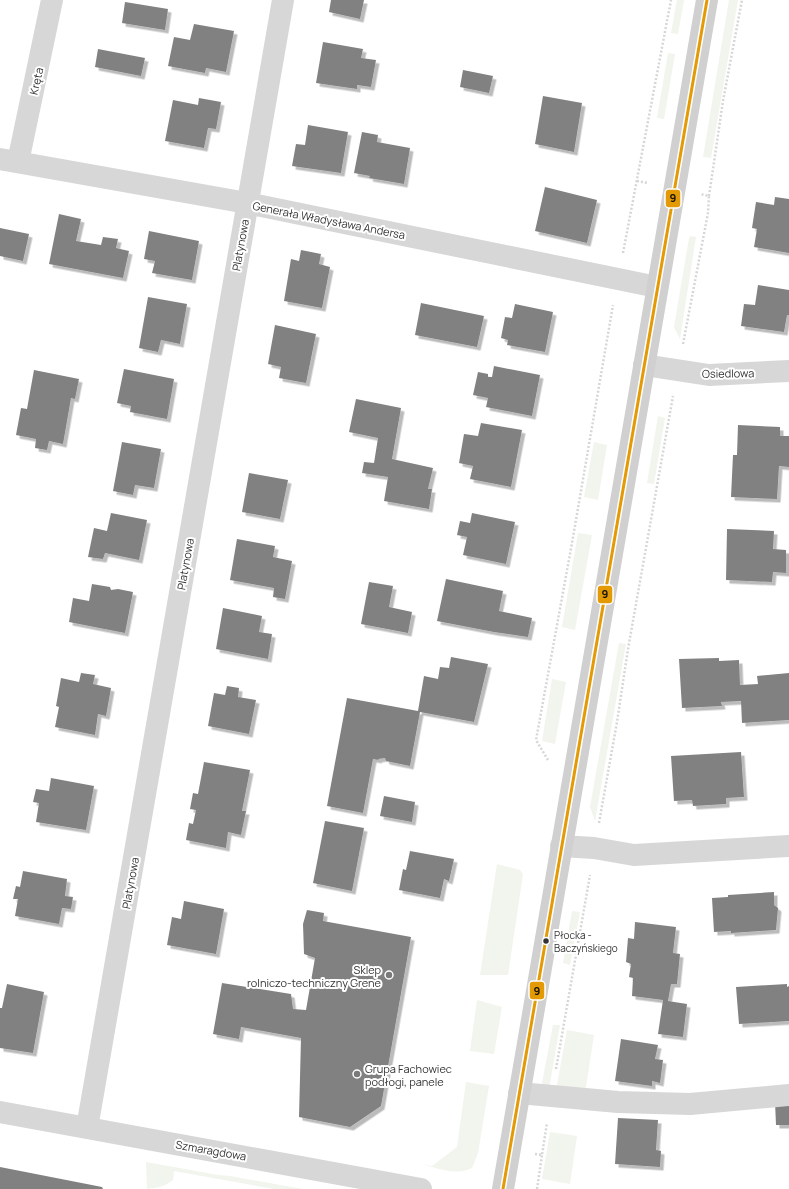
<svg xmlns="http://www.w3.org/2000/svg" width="789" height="1189" viewBox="0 0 789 1189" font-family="Manrope,sans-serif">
<defs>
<filter id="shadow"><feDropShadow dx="3.5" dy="3.5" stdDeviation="0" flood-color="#0004"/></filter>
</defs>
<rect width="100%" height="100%" fill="#fff"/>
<path fill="#f1f5ed" d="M677 0H684L678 34 671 33Z
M729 0H738L711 158 703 157Z
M668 53 675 54 664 119 657 118Z
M691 236 696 237 680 339 674 327 689 238Z
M658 416 665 418 654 484 647 483Z
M594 442 607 445 598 500 584 497Z
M578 533 592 535 575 630 562 627Z
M619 643 626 644 595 821 590 807Z
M552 679 566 682 555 744 542 741Z
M497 864 520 870 523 874 508 975H480Z
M572 911 580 912 570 965 563 963Z
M477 1000 502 1007 494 1054 470 1051Z
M553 1025H560L549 1089 541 1088Z
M567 1030 594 1035 585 1093 556 1090Z
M466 1082 489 1086 478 1153 472 1168C456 1176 437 1168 421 1164L432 1166 457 1147Z
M550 1132 577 1136 570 1184 542 1179Z
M146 1162 218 1175 230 1176 303 1189H274L174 1171 173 1180C164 1187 157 1188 147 1189Z"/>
<path fill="#818181" filter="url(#shadow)" d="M331 0H364L360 19 329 12Z
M125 2 168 9 165 30 122 23Z
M194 24 234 31 226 72 206 68 205 73 168 66 174 37 190 40Z
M323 42 363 49 361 58 376 60 371 87 357 85V89L316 83Z
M98 49 145 58 141 76 95 67Z
M463 70 493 76 489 93 460 87Z
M543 96 582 103 574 152 535 144Z
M199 98 221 102 216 129 208 128 204 148 165 141 173 100 198 105Z
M308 125 348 132 341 173 292 166 296 144 305 145Z
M362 132 378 135 377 142 410 148 404 184 369 178 370 176 354 173Z
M545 187 597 200 587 243 535 231Z
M775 197 789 199V253L754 247 757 229 752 228 756 202 774 205Z
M59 214 81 219 76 241 101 245 103 237 118 239 116 248 129 251 123 278 49 264Z
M0 228 29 234 23 261 0 256Z
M149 231 199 241 192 280 152 273 155 261 144 259Z
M301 250 321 254 319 264 330 267 322 308 284 301 291 259 299 261Z
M758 285 789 290V315H787L784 332 741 326 744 304 755 305Z
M148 297 187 304 180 344 161 340 158 352 139 348Z
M421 303 484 316 477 347 415 335Z
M515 304 553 312 545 352 507 345 508 340 501 338 505 317 512 318Z
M275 325 316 334 306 383 279 378 281 367 268 364Z
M494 366 540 375 532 416 486 407 488 398 473 395 478 372 488 374V377H492Z
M124 369 174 379 167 419 130 412 131 406 117 403Z
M34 370 79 379 75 399 71 398 63 444 49 441 47 450 35 448 36 439 16 435 21 408 27 409Z
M356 399 401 408 392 459 433 468 428 489H432L429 509 384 501 388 477 362 473 364 462 374 463 378 438 349 432Z
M481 423 522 430 511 487 470 479 473 466 459 463 464 434 478 436Z
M738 425 780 427V436H789V467L779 466 777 499 731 497 733 455H737Z
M122 442 161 449 154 488 135 485 133 495 113 491Z
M249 473 288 480 280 519 242 512Z
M111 513 147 520 139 560 105 553 103 559 88 557 94 528 107 531Z
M472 513 515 522 506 564 463 555 467 537 457 535 460 521 470 523Z
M727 529 774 531 773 549 786 550V573L773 572 772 582 726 580Z
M237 539 275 546 273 557 292 561 285 599 273 597 274 588 230 580Z
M446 579 503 591 499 611 532 618 528 637 494 632 437 621Z
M369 582 393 586 389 607 412 612 408 633 361 624Z
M92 584 110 587 111 590 118 589 133 592 125 633 69 622 73 598 89 601Z
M223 608 262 616 259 632 272 634 268 659 216 649Z
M451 657 488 664 474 722 420 712 410 766 386 761 385 758 378 759 379 760 373 759 363 813 327 806 347 698 418 711 424 676 438 679 440 667 449 668Z
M719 658V661L739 660 740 685 758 684 757 676 789 673V720L742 723 741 701 721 702 722 706 682 708 679 659Z
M81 673 95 675 93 684 111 688 106 716 98 714 95 735 55 727 59 707 56 706 61 678 79 682Z
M227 686 239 688 238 697 256 700 249 734 208 726 214 693 225 695Z
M741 752 744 797 726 798V804L693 806 692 800 674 801 671 756Z
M204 762 250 770 242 811H246L241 835 228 832 226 848 186 840 189 823 193 824 196 810 190 809 193 793 198 794Z
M51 778 94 786 86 830 36 822 39 803 33 802 36 789 49 791Z
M384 796 415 802 412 822 380 816Z
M325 821 364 828 352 891 313 883Z
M410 851 454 859 449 881 444 879 440 898 399 890 403 869 406 870Z
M23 871 67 879 65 896 73 897 71 909 62 908 59 924 15 916 18 899H13L16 886 20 887Z
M774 892V905L778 908 776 930 731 933V931L714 932 712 898 728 897V895Z
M184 901 224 909 216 954 167 945 172 917 181 919Z
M307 910 324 913 323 921 411 937 381 1106 350 1127 299 1117 301 1038 241 1027 239 1039 213 1034 222 983 291 994 293 1009 306 1010 315 958 304 954 303 924Z
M635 922 676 927 673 953 680 954 677 984H671L668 1001 687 1004 683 1037 658 1034 663 1000 632 996 633 978 629 977 631 964 626 962 628 938 634 939Z
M7 984 44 992 33 1053 0 1048V1008H2Z
M787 984V987L789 986V1021L739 1024 736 987Z
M621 1039 658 1045 655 1059 663 1060 660 1083 652 1081V1086L615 1081Z
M789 1101V1125H776L775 1102Z
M618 1118 658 1120 656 1150 661 1151 660 1167 615 1164Z
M0 1167 102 1187 103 1189H0Z"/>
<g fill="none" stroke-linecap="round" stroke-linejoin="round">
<path stroke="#d6d6d6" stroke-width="2.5" stroke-dasharray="2 2" stroke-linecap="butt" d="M637 181 648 183
M709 196 723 101 742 0
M623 253 671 0
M683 344 708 213 709 196 700 194
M548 760 536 740 572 543 613 305
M599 823 617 722 628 649 673 396
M556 1069 590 875
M535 1154 542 1155 547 1123
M537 1189 542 1155"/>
<path stroke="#d7d7d7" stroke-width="22" d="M0 159 247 203 657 287
M18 162 52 0
M644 365 709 375 789 371
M561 846 594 848 634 855 789 846
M519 1093 618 1102 690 1104 789 1095
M0 1112 421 1189
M87 1128 283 0"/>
<path stroke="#d0d0d0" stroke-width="22" d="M503 1189 707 0"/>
<defs>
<path id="bus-1" d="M503 1189 707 0"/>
</defs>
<use href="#bus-1" stroke="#fff" stroke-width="6"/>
<use href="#bus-1" stroke="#e39a05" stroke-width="3"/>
</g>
<circle fill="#333" stroke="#fff" stroke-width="1.5" cx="546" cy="941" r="3.5"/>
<g fill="#7a7a7a" stroke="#fff" stroke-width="1.5">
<circle cx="389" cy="975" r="4"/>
<circle cx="357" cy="1074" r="4"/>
</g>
<g text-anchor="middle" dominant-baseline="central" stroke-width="4" stroke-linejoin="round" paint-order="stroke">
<g font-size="10" fill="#333" stroke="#fff" text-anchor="start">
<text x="554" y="935">Płocka -<tspan x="554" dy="13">Baczyńskiego</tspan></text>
</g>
<g font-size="11" fill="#333" stroke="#fff">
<text transform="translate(36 81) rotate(-77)">Kręta</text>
<text transform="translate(329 220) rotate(11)">Generała Władysława Andersa</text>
<text transform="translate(240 245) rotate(-80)">Platynowa</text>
<text transform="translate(728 373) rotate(-1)">Osiedlowa</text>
<text transform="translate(185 564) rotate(-80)">Platynowa</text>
<text transform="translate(130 883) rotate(-80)">Platynowa</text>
<text transform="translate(211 1150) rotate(10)">Szmaragdowa</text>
</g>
<g font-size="11" fill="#333" stroke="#fff" text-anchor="end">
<text x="381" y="969">Sklep<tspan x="381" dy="13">rolniczo-techniczny Grene</tspan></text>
<text x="365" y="1068" text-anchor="start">Grupa Fachowiec<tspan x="365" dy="13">podłogi, panele</tspan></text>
</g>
</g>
<g stroke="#fff" stroke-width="1.5">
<rect x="665" y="189" width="16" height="19" rx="4" fill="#e39a05"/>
<rect x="597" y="585" width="16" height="19" rx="4" fill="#e39a05"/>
<rect x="529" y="981" width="16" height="19" rx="4" fill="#e39a05"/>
</g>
<g font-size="11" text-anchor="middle" font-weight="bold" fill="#111">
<text x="673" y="202">9</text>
<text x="605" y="598">9</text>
<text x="537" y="995">9</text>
</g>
</svg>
